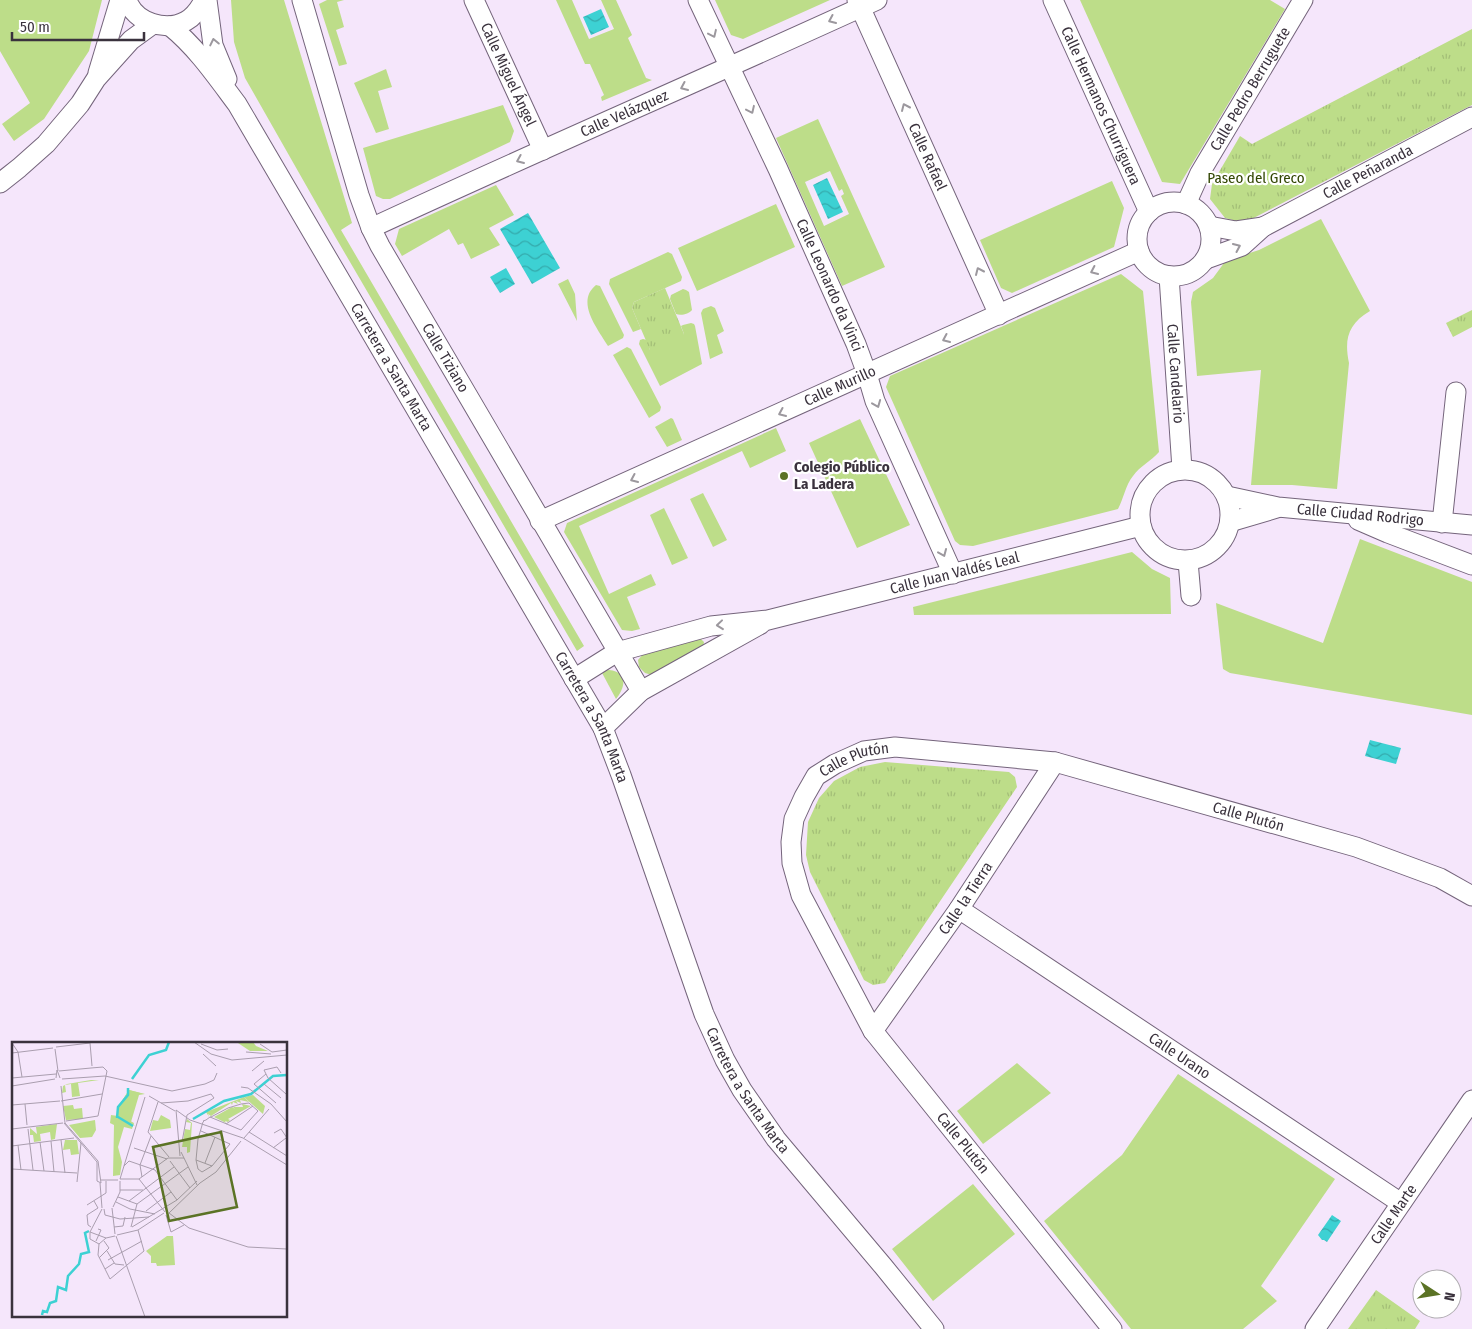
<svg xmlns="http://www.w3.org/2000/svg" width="1472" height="1329" viewBox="0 0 1472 1329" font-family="'Fira Sans Condensed',sans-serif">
<defs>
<pattern id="park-tufts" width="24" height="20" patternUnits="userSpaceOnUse" patternTransform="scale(1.25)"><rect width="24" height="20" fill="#bddd89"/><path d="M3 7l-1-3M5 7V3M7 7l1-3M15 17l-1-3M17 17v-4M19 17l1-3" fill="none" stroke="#a3be77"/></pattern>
<pattern id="water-waves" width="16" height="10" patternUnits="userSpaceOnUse" patternTransform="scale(1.25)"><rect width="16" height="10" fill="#3dd1d3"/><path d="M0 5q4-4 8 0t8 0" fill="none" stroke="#34aaac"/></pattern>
</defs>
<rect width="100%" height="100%" fill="#f5e6fb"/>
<path fill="#bddd89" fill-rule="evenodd" d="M0 0H102L89 51 44 119 14 141 2 124 30 103 0 51Z
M231 0H284L352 223 341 230 584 646 577 651 336 238 245 78 234 42Z
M327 0H344L337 2 344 27 336 30 347 64 339 66 319 4Z
M556 0H572L589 39 614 29 601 0H616L632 35 628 38 646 78 652 80 602 101 601 97 604 95 590 64H585Z
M715 0H830L743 39 731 35Z
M1080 0H1270L1285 9 1180 184 1162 182Z
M386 69 392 87 378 91 389 129 376 133 354 83Z
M503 105 514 131 510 142 390 199H383L376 196 363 148Z
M818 119 885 267 842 286 776 138ZM830 171 839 191 842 189 844 194 841 196 849 214 824 226 805 182Z
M1112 181 1124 208 1114 247 1012 293 1001 288 980 240Z
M496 185 514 215 489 228 500 245 471 259 463 243 458 245 449 229 402 256 395 244 399 229Z
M776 204 795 247 697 291 678 248Z
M1321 219 1370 311C1348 324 1344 339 1349 363L1337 489 1292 485H1251L1261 370 1197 376 1191 302 1193 292 1213 278 1224 263 1231 259 1259 250Z
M668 252 672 254 682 277 681 281 634 302 632 308 641 329 633 332 609 284 610 279Z
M1121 274 1143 291 1159 452C1151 461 1140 466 1133 476 1125 486 1124 498 1118 509L973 546 960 545 955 541 886 387 890 376Z
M568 279 575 294 577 321 558 284Z
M596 285 600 286 624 335 623 338 608 346C598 329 575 302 596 285Z
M683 289 686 290 689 292 692 310C689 314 681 316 676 314L670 299 671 295Z
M711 306 715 308 724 331 717 335 723 353 710 359 701 313 703 309Z
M691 323 694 324 695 326 702 364 660 386 639 344 640 340 643 339 647 340 650 350 684 334 681 326 683 325Z
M627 347 631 349 661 407 660 411 649 418 613 355Z
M671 418 673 419 682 440 667 447 655 427Z
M860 419 910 525 857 548 809 443Z
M776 428 786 451 750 468 742 451 579 526 609 594 651 574 656 585 627 597 640 629 632 631 622 630 564 532 567 523Z
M703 493 727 540 713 547 690 499Z
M664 508 688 558 672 565 650 515Z
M1360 539 1472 582V715L1230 673 1223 669 1216 603 1323 643Z
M1132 552 1152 569 1170 578 1171 614 914 615 913 607Z
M701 639 704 642 703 648 652 675 645 673 639 667 638 660 644 653Z
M609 670C629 672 625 688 616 699L601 671Z
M1017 1063 1051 1093 983 1144 957 1111Z
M1178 1074 1335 1179 1261 1286 1277 1301 1243 1329H1131L1044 1221 1122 1155Z
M973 1184 1015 1234 933 1301 892 1249Z"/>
<path fill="url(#park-tufts)" d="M1472 29V105L1244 223 1225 218 1210 199 1212 184 1240 136 1252 144Z
M665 288 684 334 681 340 656 351 650 350 632 308 634 302Z
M1472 310V327L1453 337 1446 323Z
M885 762 1009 772 1015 777 1017 787 885 983 873 985 864 980 810 872 806 855 808 822 819 798 834 781 860 767Z
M1376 1290 1420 1321 1415 1329H1348Z"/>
<path fill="url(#water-waves)" d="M601 9 609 27 591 35 583 17Z
M827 178 843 212 828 219 813 185Z
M528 213 560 268 532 284 500 229Z
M506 268 515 284 500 293 490 277Z
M1370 740 1401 748 1396 764 1365 756Z
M1332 1215 1341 1221 1327 1242 1324 1240H1322L1318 1235Z"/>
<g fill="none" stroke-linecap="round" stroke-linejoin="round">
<defs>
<g id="minor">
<path d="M127 0C135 23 166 32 186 21 195 16 200 8 204 0"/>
<path d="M207 0 213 45 227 79"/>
<path id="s1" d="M302 0 359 195 371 228 380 246 641 691"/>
<path id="s2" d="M474 0 543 150"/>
<path id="s3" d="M698 0 778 169 856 344 867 374 875 401 953 574"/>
<path id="s4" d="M857 0 999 315"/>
<path id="s5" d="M1053 0 1149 212"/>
<path id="s6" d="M170 26C197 48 216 76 237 104L603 728 621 775 704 1014 725 1060 742 1090 776 1139 883 1266 934 1329"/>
<path d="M98 73 120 0"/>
<path d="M0 183 19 168 46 144 80 104 96 79 131 40 153 24"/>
<circle cx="1174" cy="239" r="37"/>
<path id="s7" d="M1186 204 1200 173 1303 0"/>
<path d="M1209 226 1236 231 1263 227"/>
<path id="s8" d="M371 228C539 150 709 77 877 0"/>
<path id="s9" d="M1206 259 1242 246 1263 227 1472 117"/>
<path id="s10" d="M1169 276 1182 469"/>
<circle cx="1185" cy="515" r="45"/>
<path id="s11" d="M1227 496 1278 507 1472 525"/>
<path d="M1358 520 1388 533 1472 565"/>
<path id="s12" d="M540 521 1139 251"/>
<path d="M1230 522 1277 508"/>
<path d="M1442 523 1456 392"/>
<path d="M1188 561 1191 596"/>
<path id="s13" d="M574 679 617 652 711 626 768 620 1141 526"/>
<path d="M603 728 641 691 761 624"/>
<path id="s14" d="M959 909 1401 1203"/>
<path id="s15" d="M873 1031 959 909 1055 762"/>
<path id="s16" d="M1112 1329 873 1031 801 895 792 863 791 842 794 819 804 797 816 776 835 764 864 751 895 747 1055 762 1356 847 1440 878 1472 896"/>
<path id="s17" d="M1315 1329 1472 1100"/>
</g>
</defs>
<use href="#minor" stroke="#74647b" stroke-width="21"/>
<use href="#minor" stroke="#fff" stroke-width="19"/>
</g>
<defs><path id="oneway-chevron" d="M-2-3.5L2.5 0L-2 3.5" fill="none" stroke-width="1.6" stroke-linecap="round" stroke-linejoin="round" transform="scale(1.25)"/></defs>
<g stroke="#9c989e">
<use href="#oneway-chevron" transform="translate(832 20) rotate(156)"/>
<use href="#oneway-chevron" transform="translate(713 34) rotate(65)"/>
<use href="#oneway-chevron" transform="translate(214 42) rotate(-102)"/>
<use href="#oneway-chevron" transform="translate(684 87) rotate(156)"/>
<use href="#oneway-chevron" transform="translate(905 107) rotate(-114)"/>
<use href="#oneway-chevron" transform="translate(751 110) rotate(65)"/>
<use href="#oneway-chevron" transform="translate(520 160) rotate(157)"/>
<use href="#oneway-chevron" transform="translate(1237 247) rotate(-24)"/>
<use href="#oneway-chevron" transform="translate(979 271) rotate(-114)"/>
<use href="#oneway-chevron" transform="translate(1094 271) rotate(155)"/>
<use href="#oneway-chevron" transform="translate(946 339) rotate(156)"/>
<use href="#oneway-chevron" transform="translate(877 404) rotate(68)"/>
<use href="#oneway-chevron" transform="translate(782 413) rotate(156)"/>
<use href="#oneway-chevron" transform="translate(634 479) rotate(156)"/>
<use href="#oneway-chevron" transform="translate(943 553) rotate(67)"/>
<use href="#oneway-chevron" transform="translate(720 625) rotate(174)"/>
</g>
<circle fill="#5b7325" stroke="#fff" stroke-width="2" cx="784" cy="476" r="5"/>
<g text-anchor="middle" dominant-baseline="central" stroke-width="4.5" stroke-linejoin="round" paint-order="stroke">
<g font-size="15" fill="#3a323d" stroke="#fff">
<text stroke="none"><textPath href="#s2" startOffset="82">Calle Miguel Ángel</textPath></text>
<text stroke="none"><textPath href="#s7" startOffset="132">Calle Pedro Berruguete</textPath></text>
<text stroke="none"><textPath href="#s5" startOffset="116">Calle Hermanos Churriguera</textPath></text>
<text stroke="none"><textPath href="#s8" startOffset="278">Calle Velázquez</textPath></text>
<text stroke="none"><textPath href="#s4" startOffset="172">Calle Rafael</textPath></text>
<text stroke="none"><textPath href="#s9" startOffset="185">Calle Peñaranda</textPath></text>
<text stroke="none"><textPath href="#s3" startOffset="314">Calle Leonardo da Vinci</textPath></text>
<text stroke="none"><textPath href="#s1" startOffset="388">Calle Tiziano</textPath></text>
<text stroke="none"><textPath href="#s6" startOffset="408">Carretera a Santa Marta</textPath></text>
<text stroke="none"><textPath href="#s10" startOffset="98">Calle Candelario</textPath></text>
<text stroke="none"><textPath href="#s12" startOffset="329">Calle Murillo</textPath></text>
<text stroke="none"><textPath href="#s11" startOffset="135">Calle Ciudad Rodrigo</textPath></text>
<text stroke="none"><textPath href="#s13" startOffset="398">Calle Juan Valdés Leal</textPath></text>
<text stroke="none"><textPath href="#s6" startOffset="812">Carretera a Santa Marta</textPath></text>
<text stroke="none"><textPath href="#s16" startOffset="704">Calle Plutón</textPath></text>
<text stroke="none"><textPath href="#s16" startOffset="1109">Calle Plutón</textPath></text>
<text stroke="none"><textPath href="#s15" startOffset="162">Calle la Tierra</textPath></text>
<text stroke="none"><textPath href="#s14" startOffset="265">Calle Urano</textPath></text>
<text stroke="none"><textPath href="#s6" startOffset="1218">Carretera a Santa Marta</textPath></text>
<text transform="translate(963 1143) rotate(51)">Calle Plutón</text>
<text stroke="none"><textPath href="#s17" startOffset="139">Calle Marte</textPath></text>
</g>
<g font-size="15" fill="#324603" stroke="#fff">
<text x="1256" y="178">Paseo del Greco</text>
</g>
<g font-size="15" font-weight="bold" fill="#3a323d" stroke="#fff" text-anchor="start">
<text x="794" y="467">Colegio Público<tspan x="794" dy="17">La Ladera</tspan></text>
</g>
</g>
<g transform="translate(12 1042)">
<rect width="275" height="275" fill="#f5e6fb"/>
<path d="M241 0 244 4 256 9H238L226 1ZM79 38H87L66 41 68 54 60 55 59 42 53 43 54 50 50 51 51 44 55 42ZM117 48 133 52 127 53 119 80 123 84 106 74V65ZM232 55 237 60 228 58 229 61 224 59 226 62 221 60 220 63 219 61 199 74 196 72 197 75 194 70ZM230 62 239 64 216 77 218 78 216 80 213 79 214 81 202 75 220 65 223 67 221 65H231ZM61 63 62 67 70 66 71 77 54 78 51 64ZM149 73 158 78 159 86 138 89 141 78 146 79ZM175 77 180 81 178 110 175 111V105H170L173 87 178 88 179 81 174 80ZM83 78 84 88 80 95 68 96 57 83ZM45 82 43 97 39 98 38 90 28 92 29 99 22 100 21 93H18V86L25 92 24 85ZM53 98H65L67 112 59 113 58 107 51 108ZM155 194H161L163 223 145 224 144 221H139V214L134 209Z" fill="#bddd89"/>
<path d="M117 48 132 52 121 51 113 76 122 81 120 87 112 85 106 105 110 120 108 133 101 134 102 83 98 81 99 73 106 74V65ZM241 53 253 64 251 72 232 55Z" fill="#bddd89"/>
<path fill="none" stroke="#3dd1d3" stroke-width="2.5" d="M120 37 137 13 154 8 157 0M106 75 121 84M105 76 106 65 116 53V46M181 77 212 59 239 52 261 34 275 33M30 273 31 269 35 270 38 261 44 259 46 245 54 248 56 234 67 222 69 212 77 210 73 191 77 189"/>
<path fill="none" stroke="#aa9eaf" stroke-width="1" d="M182 0 199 12 220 18 275 13M0 1 6 10 10 35M78 1 80 24M189 2 205 8 216 7M248 2 260 10 275 8M44 5 78 1M43 7 46 29M234 10 259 12M0 11 41 6M191 12 204 24M47 29 79 26M240 29 252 19M269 31 265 25 252 28 256 36 274 52M254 32 242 42 264 61M0 36 44 32M44 36 45 28 48 36M50 37 93 34 160 49 193 42 202 38 205 31M252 42 269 56M0 44 43 37M49 44 53 81 86 119 89 141 85 139V120L52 81M229 45 236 46 259 62 275 80M137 54 163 69M49 59 90 52M146 60 136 90 157 115M149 61 176 59 199 52 202 56 175 73 170 100M13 62 15 83M0 63 48 59M54 79 86 74 95 29 91 25 79 26M191 79 194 78 198 75H199L216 66 229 62 237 61 246 69 229 88 198 75M214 82 241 64M0 87 51 81M16 87 21 128M189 89 218 102 200 124 190 130 186 127 184 118 186 97 191 80 192 79M237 90 275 114M262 91 269 87 275 96M232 96 257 67M49 98 53 131M39 99 42 130M28 100 32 129M6 103 9 128M0 104 62 96M122 106 155 117M261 106 274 96M168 114 164 68 178 78 231 96 275 123M172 116 185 143M184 118 200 124M158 119 178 146M193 121 203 95M112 124 117 119 143 128 165 158M0 127 65 131M130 135 128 123 139 94M108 137 133 55M108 137H127M89 138H106M65 140 69 101M88 141 90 166M108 148H131M106 155 125 162M117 159 162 125M104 160 118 167 143 172M125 162 176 125M75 163 94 151V139M101 165 108 150V139M100 166 103 192M92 167 93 173 108 177 137 175M134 169 159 150M153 170 127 137 156 116H172L169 110M157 171 177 186 236 205 275 207M157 171 188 141 204 130 229 99M154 173 159 190 172 183M79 185 76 183 75 173 86 166 82 159M102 185 111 184 113 175M119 185 125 162M120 185 165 158 185 139M78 190 94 196 103 194M105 193 126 188 152 171M104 194 133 275M94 196 87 202 86 213 93 227 102 221M84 199 89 188 86 187M87 202 78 197V190L90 167M95 209 103 222 112 223M87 216 97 206 92 199M96 218 130 199M93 227 98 237 132 209 126 188"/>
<path fill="#5b7325" fill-opacity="0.15" stroke="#5b7325" stroke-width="2.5" d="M209 90 225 165 157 179 141 105Z"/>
<rect width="275" height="275" fill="none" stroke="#3a323d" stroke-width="2.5"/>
</g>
<g transform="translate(1437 1294) rotate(102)"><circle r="24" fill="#ffffff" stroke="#b0adb1"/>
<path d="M0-4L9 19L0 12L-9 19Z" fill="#5b7325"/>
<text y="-8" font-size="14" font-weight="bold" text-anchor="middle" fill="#3a323d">N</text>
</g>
<path d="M12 32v8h132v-8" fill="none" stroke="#3a323d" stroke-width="2.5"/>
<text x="20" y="32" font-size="15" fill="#3a323d" stroke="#ffffff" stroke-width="4" paint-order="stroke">50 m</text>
</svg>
